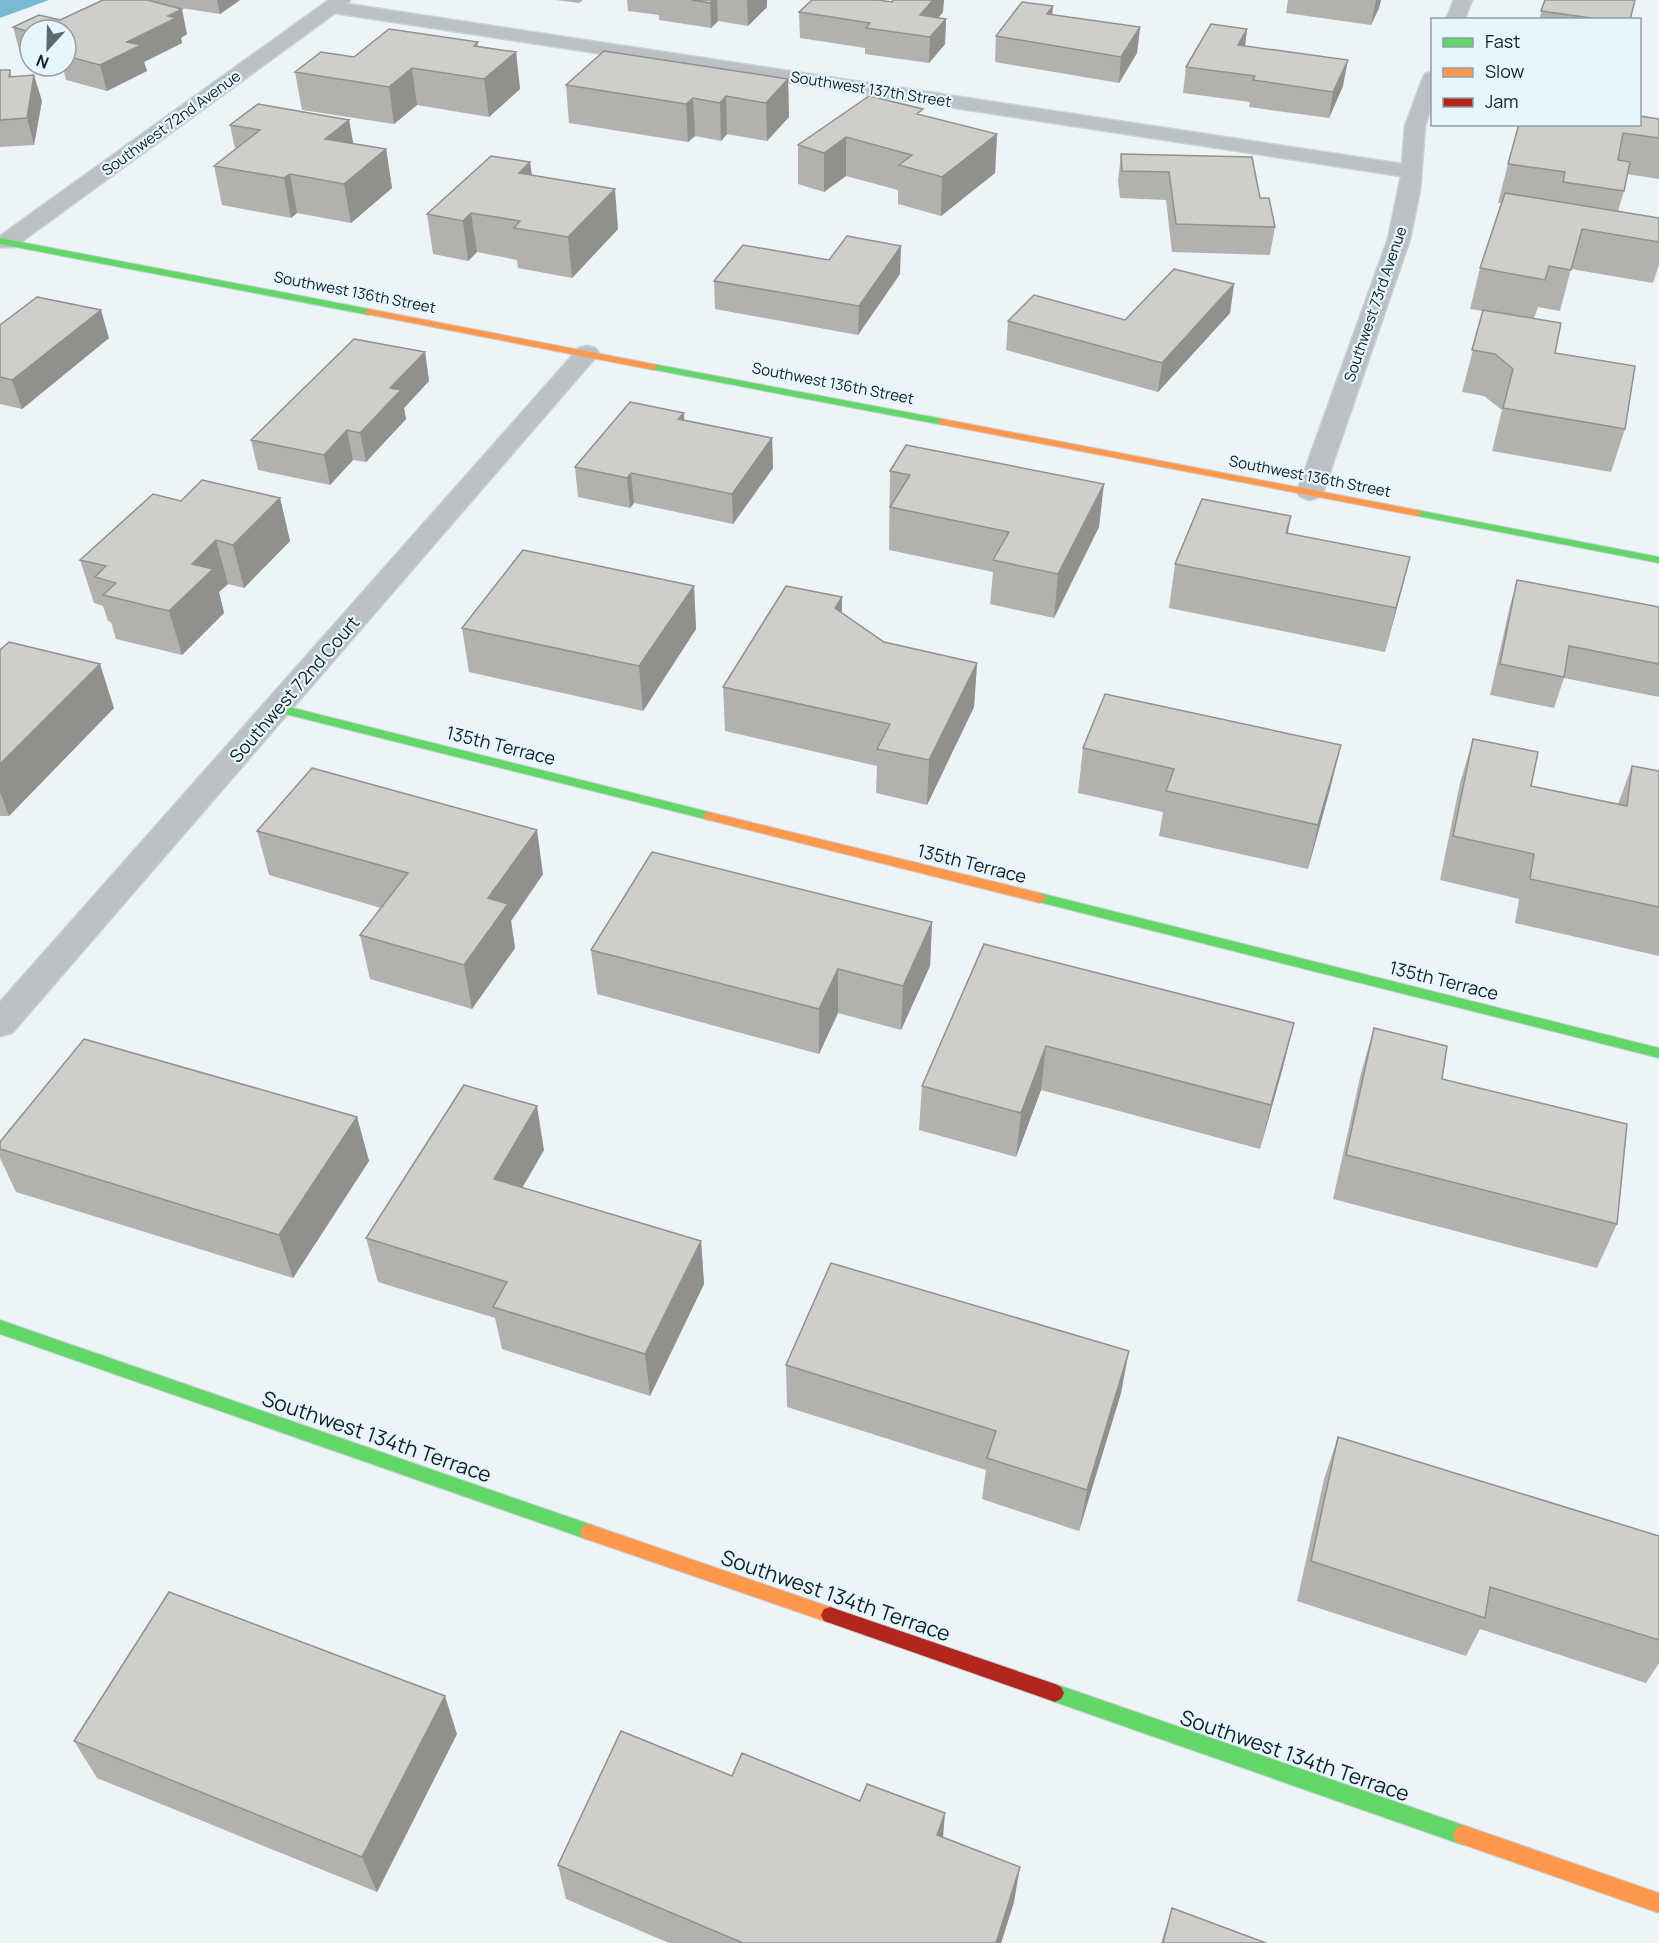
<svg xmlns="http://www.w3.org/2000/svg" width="1659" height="1943" viewBox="0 0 1659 1943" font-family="Manrope,sans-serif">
<rect width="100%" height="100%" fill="#ecf4f8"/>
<path fill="#77bad2" d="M0 0H49L0 18Z"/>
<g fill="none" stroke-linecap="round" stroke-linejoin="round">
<defs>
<path id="street" d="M329 0H350L347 4 1402 164 1405 126 1423 78 1425 74 1432 72V104L1425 126 1420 190 1410 239 1323 492 1319 497 1310 500 1301 497 1297 492 1388 239 1401 176 335 13 14 247H0V236Z
M1454 0H1472L1464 20H1446Z
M587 346 595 348 599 353 595 358 12 1033 0 1036V1002L579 348Z"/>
<path id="fast" d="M0 238 369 309 374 312 369 315 0 244Z
M653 364 943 419 948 422 943 425 650 369 648 367Z
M1417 510 1659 557V563L1413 515V511Z
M277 704 709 812 715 816 709 820 273 711 271 708 273 705Z
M1040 893 1659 1048V1058L1035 901 1033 898Z
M0 1320 589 1524 595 1526 598 1532 595 1538 589 1540 0 1334Z
M1055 1684 1463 1825 1470 1828 1473 1835 1470 1842 1463 1845 1055 1702 1049 1699 1046 1693 1049 1687Z"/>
<path id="slow" d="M369 309 653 364 658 367 653 370 366 314 364 312Z
M943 419 1417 510 1422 513 1417 516 939 424V420Z
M709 812 1040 893 1047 898 1040 903 705 819 703 816 705 813Z
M589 1524 830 1607 836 1609 839 1615 836 1621 830 1623 589 1540 583 1538 580 1532 583 1526Z
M1463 1825 1659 1893V1913L1456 1842 1453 1835 1456 1828Z"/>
<path id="jam" d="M830 1607 1055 1684 1061 1687 1064 1693 1061 1699 1055 1702 830 1623 824 1621 821 1615 824 1609Z"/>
</defs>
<use href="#street" stroke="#c9d1d5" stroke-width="3"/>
<use href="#fast" stroke="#c9d1d5" stroke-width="2"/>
<use href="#slow" stroke="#c9d1d5" stroke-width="2"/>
<use href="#jam" stroke="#c9d1d5" stroke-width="2"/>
<use href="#street" fill="#bac0c3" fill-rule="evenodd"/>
<use href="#fast" fill="#63d668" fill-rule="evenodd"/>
<use href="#slow" fill="#ff974d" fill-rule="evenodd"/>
<use href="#jam" fill="#b3261e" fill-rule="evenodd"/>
</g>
<path fill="#b2b1ae" d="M103 0H240L220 14 174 7 187 34 181 38 182 43 144 62 147 71 107 91 66 80 63 68 55 66H66V30H30V55L20 53 13 27 60 20Z
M556 0H583L579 3Z
M627 0H767V7L748 26 718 21 711 28 659 20V15L628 11Z
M1288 0H1381L1379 8 1371 25 1286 13Z
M1545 0 1630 20H1539Z
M799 12H943L938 18 946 19 945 44 929 63 865 54V48L800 38Z
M1140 27 1137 53 1119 83 995 62 996 36Z
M1247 29 1245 46 1343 86 1329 118 1249 107 1250 102 1183 93 1186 67Z
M478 42V46L516 52 520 89 489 117 417 105 394 124 302 110 295 72 354 57Z
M0 70H10L12 77 42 101 34 145 0 147Z
M788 79 789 117 767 141 727 134 721 141 695 136 688 142 569 123 566 85Z
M923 115 997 134 995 173 941 216 898 204V190L846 176 824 192 798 184V145Z
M1659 119V179L1627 174 1624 191 1618 211 1659 218V265L1653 283 1571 269 1560 311 1538 307 1534 318 1555 353 1625 429 1611 472 1492 451 1502 410 1484 396 1462 392 1483 311 1470 309 1480 268 1501 203H1498L1508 164Z
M230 125 386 149 392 188 351 223 297 213 291 218 222 205 214 166 235 149Z
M1121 154 1260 198 1275 227 1270 255 1172 252 1166 200 1120 198 1118 181Z
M530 162 532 175 618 229 572 278 518 268 517 260 477 252 468 261 433 254 427 214Z
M900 274 858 335 715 309 714 281Z
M1234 284 1230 313 1158 392 1006 350 1008 321 1125 320Z
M0 325 109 338 22 409 0 404Z
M425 352 429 381 404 408 406 419 366 462 353 460 330 485 258 470 251 440Z
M684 420 772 438 773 468 733 524 634 503 630 508 578 497 575 467Z
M906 445 1099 527 1054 618 990 604 993 572 889 550 890 471Z
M280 498 290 541 244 588 228 584 219 592 224 613 182 655 116 639 111 622 108 621 103 606 94 603 80 560 181 501Z
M1288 533 1399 600 1385 652 1169 608 1175 564Z
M1517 580 1659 607V697L1564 678 1554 708 1490 695 1509 610Z
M694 586 696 629 643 711 469 672 462 628Z
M842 597V613L884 642 977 663 974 707 927 805 876 793 877 766 725 731 723 687Z
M0 650 114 708 9 816H0Z
M1473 739 1531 786 1618 804 1632 766 1659 771V956L1515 923 1519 899 1440 880 1460 783Z
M1341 745 1330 789 1308 869 1159 836 1163 812 1078 793 1083 748Z
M257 831 543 874 511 921 515 948 472 1009 370 979 360 935 381 908 269 875Z
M932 922 930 966 901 1030 838 1013 819 1054 597 994 591 950Z
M984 944 1294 1023 1283 1067 1260 1149 1041 1090 1016 1157 919 1130 922 1086Z
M1374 1028 1442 1079 1617 1224 1597 1268 1333 1199 1361 1073Z
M357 1117 369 1161 293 1278 16 1192 0 1158V1142Z
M544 1150 522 1187 701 1241 704 1284 650 1396 502 1349 495 1318 378 1282 366 1238Z
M786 1365 1121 1393 1079 1531 982 1499 986 1470 787 1407Z
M1338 1437 1659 1536V1663L1646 1683 1480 1629 1466 1656 1297 1601 1324 1479Z
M457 1734 377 1892 97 1778 74 1741Z
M732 1776 1014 1902 1001 1943H669L566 1899 558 1865Z
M1172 1908 1266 1943H1161Z"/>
<path fill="#91908d" d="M217 0H240L220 14Z
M713 0H717L718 21 711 28 710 3Z
M746 0H767V7L748 26 747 1Z
M933 0H944L943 12 922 36 920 15Z
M1376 0H1381L1379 8 1371 25Z
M1053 6 1051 31 1047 14Z
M182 9 187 34 181 38 182 43 144 62 147 71 107 91 100 65 127 42 168 16Z
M946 19 945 44 929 63 930 37Z
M1140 27 1137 53 1119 83 1121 57Z
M1247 29 1244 54 1238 45Z
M516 52 520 89 489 117 484 79Z
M1348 60 1343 86 1329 118 1333 92Z
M412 68 417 105 394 124 389 87Z
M34 75 42 101 34 145 27 118Z
M788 79 789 117 767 141 766 103Z
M726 96 727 134 721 141 720 103Z
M693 98 695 136 688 142 686 104Z
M349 120 356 158 325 139Z
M997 134 995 173 941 216 942 177Z
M846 137V176L824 192V153Z
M386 149 392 188 351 223 344 184Z
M530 162 535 201 519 173Z
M290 174 297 213 291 218 284 178Z
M615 189 618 229 572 278 568 237Z
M471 213 477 252 468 261 463 221Z
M901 246 900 274 858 335 859 306Z
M1234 284 1230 313 1158 392 1162 363Z
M101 310 109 338 22 409 12 380Z
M425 352 429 381 404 408 406 419 366 462 360 433 390 388Z
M684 413 685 442 678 419Z
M347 430 353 460 330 485 324 455Z
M772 438 773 468 733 524 732 494Z
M631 473 634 503 630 508 627 478Z
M1104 484 1099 527 1054 618 1058 574Z
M280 498 290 541 244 588 233 545Z
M1291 516 1283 559 1286 533Z
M216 540 228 584 219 592 224 613 182 655 169 611 192 564Z
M1410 557 1399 600 1385 652 1396 608Z
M694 586 696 629 643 711 639 666Z
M842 597 841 641 835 608Z
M977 663 974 707 927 805 929 760Z
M100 664 114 708 9 816 0 792V764Z
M1341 745 1330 789 1308 869 1318 825Z
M537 830 543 874 511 921 515 948 472 1009 464 965 488 898Z
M932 922 930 966 901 1030 903 986Z
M838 969V1013L819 1054V1009Z
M1294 1023 1283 1067 1260 1149 1271 1105Z
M1046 1046 1041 1090 1016 1157 1021 1113Z
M537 1106 544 1150 502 1223 494 1179Z
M357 1117 369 1161 293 1278 279 1235Z
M701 1241 704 1284 650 1396 645 1354Z
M1129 1351 1121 1393 1079 1531 1087 1490Z
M445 1696 457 1734 377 1892 362 1857Z
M945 1813 942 1849 937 1835Z
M1020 1867 1014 1902 1001 1943H996Z"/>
<path fill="#cfceca" stroke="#91908d" stroke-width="1.5" d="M103 0H147L182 9 168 16 176 18 127 42 141 45 100 65 66 56V51L73 47 66 45V30H30V32L13 27 39 15 60 20Z
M692 0H713L710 3Z
M812 0H878L892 2 893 0H933L920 15 946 19 930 37 866 28 870 23 799 12Z
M1545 0H1635L1630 20H1605L1541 11Z
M1022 2 1053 6 1047 14 1140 27 1121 57 996 36Z
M1211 24 1247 29 1238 45 1348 60 1333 92 1253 80 1255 76 1186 67Z
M389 29 478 42 474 46 516 52 484 79 412 68 389 87 295 72 321 52 354 57Z
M604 51 788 79 766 103 726 96 720 103 693 98 686 104 566 85Z
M0 70H10L9 77 34 75 27 118 0 120Z
M869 96 923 109 917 114 997 134 942 177 899 165 912 155 846 137 824 153 798 145Z
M258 104 349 120 325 139 386 149 344 184 290 174 284 178 214 166 260 130 230 125Z
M1640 116 1659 119V138L1623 133 1618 160 1630 162 1624 191 1563 182 1565 172 1508 164 1519 124H1640Z
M1121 154 1252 157 1260 198H1269L1275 227 1176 224 1169 172 1122 171Z
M491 156 530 162 519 173 615 189 568 237 514 228 520 221 471 213 463 221 427 214Z
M1505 193 1659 218V242L1582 229 1571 270 1549 266 1545 280 1480 268Z
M847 236 901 246 859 306 714 281 743 245 829 260Z
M1174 269 1234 284 1162 363 1008 321 1034 295 1125 320Z
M37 297 101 310 12 380 0 377V325Z
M1483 310 1561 323 1555 353 1635 366 1625 429 1503 408 1513 369 1495 354 1472 350Z
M354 339 425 352 390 388 401 390 360 433 347 430 324 455 251 440Z
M630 402 684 413 678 419 772 438 732 494 631 473 627 478 575 467Z
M906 445 1104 484 1058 574 993 560 1009 532 890 507 910 475 890 471Z
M202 480 280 498 233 545 216 540 192 564 213 569 169 611 103 595 116 583 95 577 106 566 80 560 153 494 181 501Z
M1202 499 1291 516 1286 533 1410 557 1396 608 1175 564Z
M523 550 694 586 639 666 462 628Z
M1517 580 1659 607V664L1569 646 1564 677 1500 664Z
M786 586 842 597 835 608 884 642 977 663 929 760 877 749 890 724 723 687Z
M9 642 100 664 0 764V650Z
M1105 694 1341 745 1318 825 1166 791 1174 769 1083 748Z
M1473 739 1538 752 1531 786 1627 806 1632 766 1659 771V907L1530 879 1534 854 1453 836Z
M312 768 537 830 488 898 508 904 464 965 360 935 408 873 257 831Z
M652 852 932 922 903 986 838 969 819 1009 591 950Z
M984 944 1294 1023 1271 1105 1046 1046 1021 1113 922 1086Z
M1374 1028 1447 1046 1442 1079 1627 1124 1617 1224 1346 1155Z
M84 1039 357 1117 279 1235 0 1149V1142Z
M464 1085 537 1106 494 1179 701 1241 645 1354 493 1307 507 1282 366 1238Z
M831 1263 1129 1351 1087 1490 987 1458 996 1431 786 1365Z
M1338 1437 1659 1536V1640L1490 1587 1485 1618 1311 1561Z
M169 1592 445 1696 362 1857 74 1741Z
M621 1731 732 1776 742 1753 860 1801 867 1784 945 1813 937 1835 1020 1867 996 1943H743L558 1865Z
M1172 1908 1266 1943H1163Z"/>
<g text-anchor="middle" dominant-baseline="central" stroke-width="4.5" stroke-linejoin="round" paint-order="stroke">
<g font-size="15" fill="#0f1f25" stroke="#e6f6fe">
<text transform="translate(871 89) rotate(9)">Southwest 137th Street</text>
<text transform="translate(171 123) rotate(-36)">Southwest 72nd Avenue</text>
<text transform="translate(355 292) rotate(11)">Southwest 136th Street</text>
<text transform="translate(1375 304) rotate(-71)">Southwest 73rd Avenue</text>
<text transform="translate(833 383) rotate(11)">Southwest 136th Street</text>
<text transform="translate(1310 476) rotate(11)">Southwest 136th Street</text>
</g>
<g font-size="18" fill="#0f1f25" stroke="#e6f6fe">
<text transform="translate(294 689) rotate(-49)">Southwest 72nd Court</text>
<text transform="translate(501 745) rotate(14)">135th Terrace</text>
<text transform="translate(972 863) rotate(14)">135th Terrace</text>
<text transform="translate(1444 980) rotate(14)">135th Terrace</text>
</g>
<g font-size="21" fill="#0f1f25" stroke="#e6f6fe">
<text transform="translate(377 1436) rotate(19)">Southwest 134th Terrace</text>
<text transform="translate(836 1595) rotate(19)">Southwest 134th Terrace</text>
<text transform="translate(1295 1755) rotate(19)">Southwest 134th Terrace</text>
</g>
</g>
<rect x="1431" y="18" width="210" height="108" fill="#e6f6fe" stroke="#90a0a7" stroke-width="1.5"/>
<rect x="1443" y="38" width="30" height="9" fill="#63d668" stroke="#90a0a7" stroke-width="1.5"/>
<text x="1485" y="48" font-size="18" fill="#0f1f25">Fast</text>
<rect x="1443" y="68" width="30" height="9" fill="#ff974d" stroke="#90a0a7" stroke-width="1.5"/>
<text x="1485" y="78" font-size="18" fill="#0f1f25">Slow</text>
<rect x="1443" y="98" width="30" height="9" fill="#b3261e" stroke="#90a0a7" stroke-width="1.5"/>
<text x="1485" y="108" font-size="18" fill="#0f1f25">Jam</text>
<g transform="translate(48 48) rotate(202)"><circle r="28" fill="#e6f6fe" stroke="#90a0a7" stroke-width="1.5"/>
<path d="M0-4.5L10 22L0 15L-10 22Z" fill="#5c6a6f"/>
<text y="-9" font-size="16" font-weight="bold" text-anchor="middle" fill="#0f1f25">N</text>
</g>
</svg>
